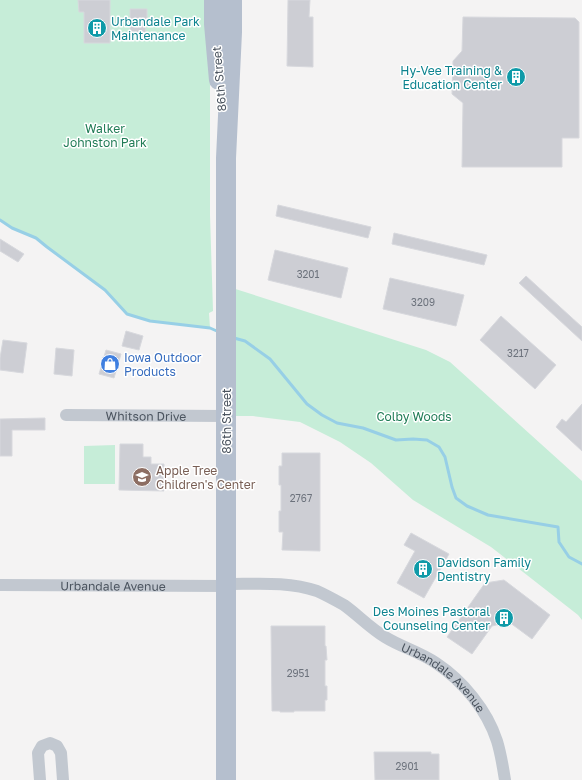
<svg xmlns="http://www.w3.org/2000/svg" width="582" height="780" viewBox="0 0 582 780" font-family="'Golos Text',sans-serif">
<rect width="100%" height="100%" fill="#f4f3f3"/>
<path fill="#c6edd8" d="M0 0H209L210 56V215L213 311 209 313 210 328 150 321 127 314 105 290 47 247 36 238 12 228 0 220Z
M226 286 426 350 450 362 582 481V620L578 615 491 547 413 500 371 463 340 442 300 422 253 416H226Z
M115 445V484H84V446Z"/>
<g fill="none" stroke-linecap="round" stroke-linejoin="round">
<path stroke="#97cfe6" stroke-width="3" d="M0 220 12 228 36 238 47 247 105 290 127 314 150 321 210 328 219 332
M234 338 245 341 270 359 307 404 322 415 337 423 363 428 396 440 413 439 427 440 439 447 445 457 452 487 456 498 467 506 488 515 558 527 559 542 569 557 582 564"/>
</g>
<path fill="#cdced4" stroke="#d7d8dd" d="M78 0H110V43H84V12H79Z
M288 0H310L309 17H313V67L287 66Z
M130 9H147V25H145L146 35H130Z
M463 17 575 18 579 22V138H562V167H462L463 103 452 94 453 61 462 51Z
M278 205 371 227 368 238 276 216Z
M394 233 487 255 484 265 392 244Z
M0 239 24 254 18 262 0 251Z
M275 250 348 268 341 298 268 280Z
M526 276 582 327V341L519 283Z
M390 278 464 295 456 326 383 309Z
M501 316 556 365 535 389 480 340Z
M126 331 143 336 139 350 122 346Z
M3 340 27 343 23 373 0 370V358Z
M56 348 74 350 72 376 54 374Z
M106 350 121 354 114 378 99 374Z
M582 404V451L556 427 562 419 566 422Z
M45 418V430H12V456H0V419Z
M120 444H143V457H151V464H164V491L119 490Z
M282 453H320V551L282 550 283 532H279V511H281V485H279V466H282Z
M411 533 449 554 424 598 397 583 415 551 404 545Z
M504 580 550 615 532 639 509 622 492 626 472 654 447 637 485 583Z
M271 626H325V646H326L327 660H325V686H327V700H325V711H294V712H280V711H272Z
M374 752H431V754H439V780H375Z"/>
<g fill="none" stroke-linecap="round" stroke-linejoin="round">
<g stroke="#c2c8d0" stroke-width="12">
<path id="s1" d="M66 415 226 416"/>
<path id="s2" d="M226 584C256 584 288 581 317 591 326 595 335 600 344 605 358 615 370 628 385 637 401 647 420 652 436 663 463 681 487 710 497 741 501 754 503 767 505 780"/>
<path id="s3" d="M0 585 226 586"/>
<path d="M40 780 38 753 42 746 50 743 57 746 61 753 63 780"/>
</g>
<path stroke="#b5bfce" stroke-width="20" d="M214 0V24L219 80
M226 780V158L232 32V0"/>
</g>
<defs>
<symbol id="building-disc" viewBox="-11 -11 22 22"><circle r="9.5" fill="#0f9aa8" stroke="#fff"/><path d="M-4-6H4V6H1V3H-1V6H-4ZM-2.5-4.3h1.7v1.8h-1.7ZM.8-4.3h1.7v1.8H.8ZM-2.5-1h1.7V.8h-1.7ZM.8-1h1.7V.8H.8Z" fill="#fff"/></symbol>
<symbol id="shop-disc" viewBox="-11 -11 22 22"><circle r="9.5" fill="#3f7fe0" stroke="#fff"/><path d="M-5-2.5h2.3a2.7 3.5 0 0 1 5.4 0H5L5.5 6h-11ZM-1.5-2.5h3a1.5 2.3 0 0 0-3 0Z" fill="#fff"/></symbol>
<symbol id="school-disc" viewBox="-11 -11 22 22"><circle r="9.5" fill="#8d6e63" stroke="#fff"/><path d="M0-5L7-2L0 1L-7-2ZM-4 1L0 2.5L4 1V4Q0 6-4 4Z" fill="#fff"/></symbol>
</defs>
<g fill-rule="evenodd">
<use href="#building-disc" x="86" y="17" width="22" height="22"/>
<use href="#building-disc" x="505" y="66" width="22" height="22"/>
<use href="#shop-disc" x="99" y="353" width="22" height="22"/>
<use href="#school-disc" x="131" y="466" width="22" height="22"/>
<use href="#building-disc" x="412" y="558" width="22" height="22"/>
<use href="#building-disc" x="493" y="607" width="22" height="22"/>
</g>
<g text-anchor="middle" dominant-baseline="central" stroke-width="3" stroke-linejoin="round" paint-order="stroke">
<g font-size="10" fill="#6c727c">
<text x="308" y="274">3201</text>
<text x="423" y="302">3209</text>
<text x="518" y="353">3217</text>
<text x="301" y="498">2767</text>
<text x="298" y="673">2951</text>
<text x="407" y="766">2901</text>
</g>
<g font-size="12" fill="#0d838f" stroke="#fff" text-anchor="start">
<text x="111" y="21">Urbandale Park<tspan x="111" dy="14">Maintenance</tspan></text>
<text x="502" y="70" text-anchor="end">Hy-Vee Training &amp;<tspan x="502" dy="14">Education Center</tspan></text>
<text x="437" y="562">Davidson Family<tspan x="437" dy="14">Dentistry</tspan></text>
<text x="490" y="611" text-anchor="end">Des Moines Pastoral<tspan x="490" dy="14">Counseling Center</tspan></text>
</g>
<g font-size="12" fill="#4b545f" stroke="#fff">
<text transform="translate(219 79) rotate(-95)">86th Street</text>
<text stroke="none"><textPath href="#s1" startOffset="80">Whitson Drive</textPath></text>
<text transform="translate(226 421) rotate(-90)">86th Street</text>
<text stroke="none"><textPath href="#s3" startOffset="113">Urbandale Avenue</textPath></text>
<text stroke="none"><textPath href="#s2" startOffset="246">Urbandale Avenue</textPath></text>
</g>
<g font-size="12" fill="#207c56" stroke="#fff">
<text x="105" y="128">Walker<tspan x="105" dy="14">Johnston Park</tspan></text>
<text x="414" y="416">Colby Woods</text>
</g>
<g font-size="12" fill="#366cbe" stroke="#fff" text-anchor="start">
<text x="124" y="357">Iowa Outdoor<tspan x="124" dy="14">Products</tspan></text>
</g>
<g font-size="12" fill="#785e54" stroke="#fff" text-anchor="start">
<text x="156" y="470">Apple Tree<tspan x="156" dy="14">Children's Center</tspan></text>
</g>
</g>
</svg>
